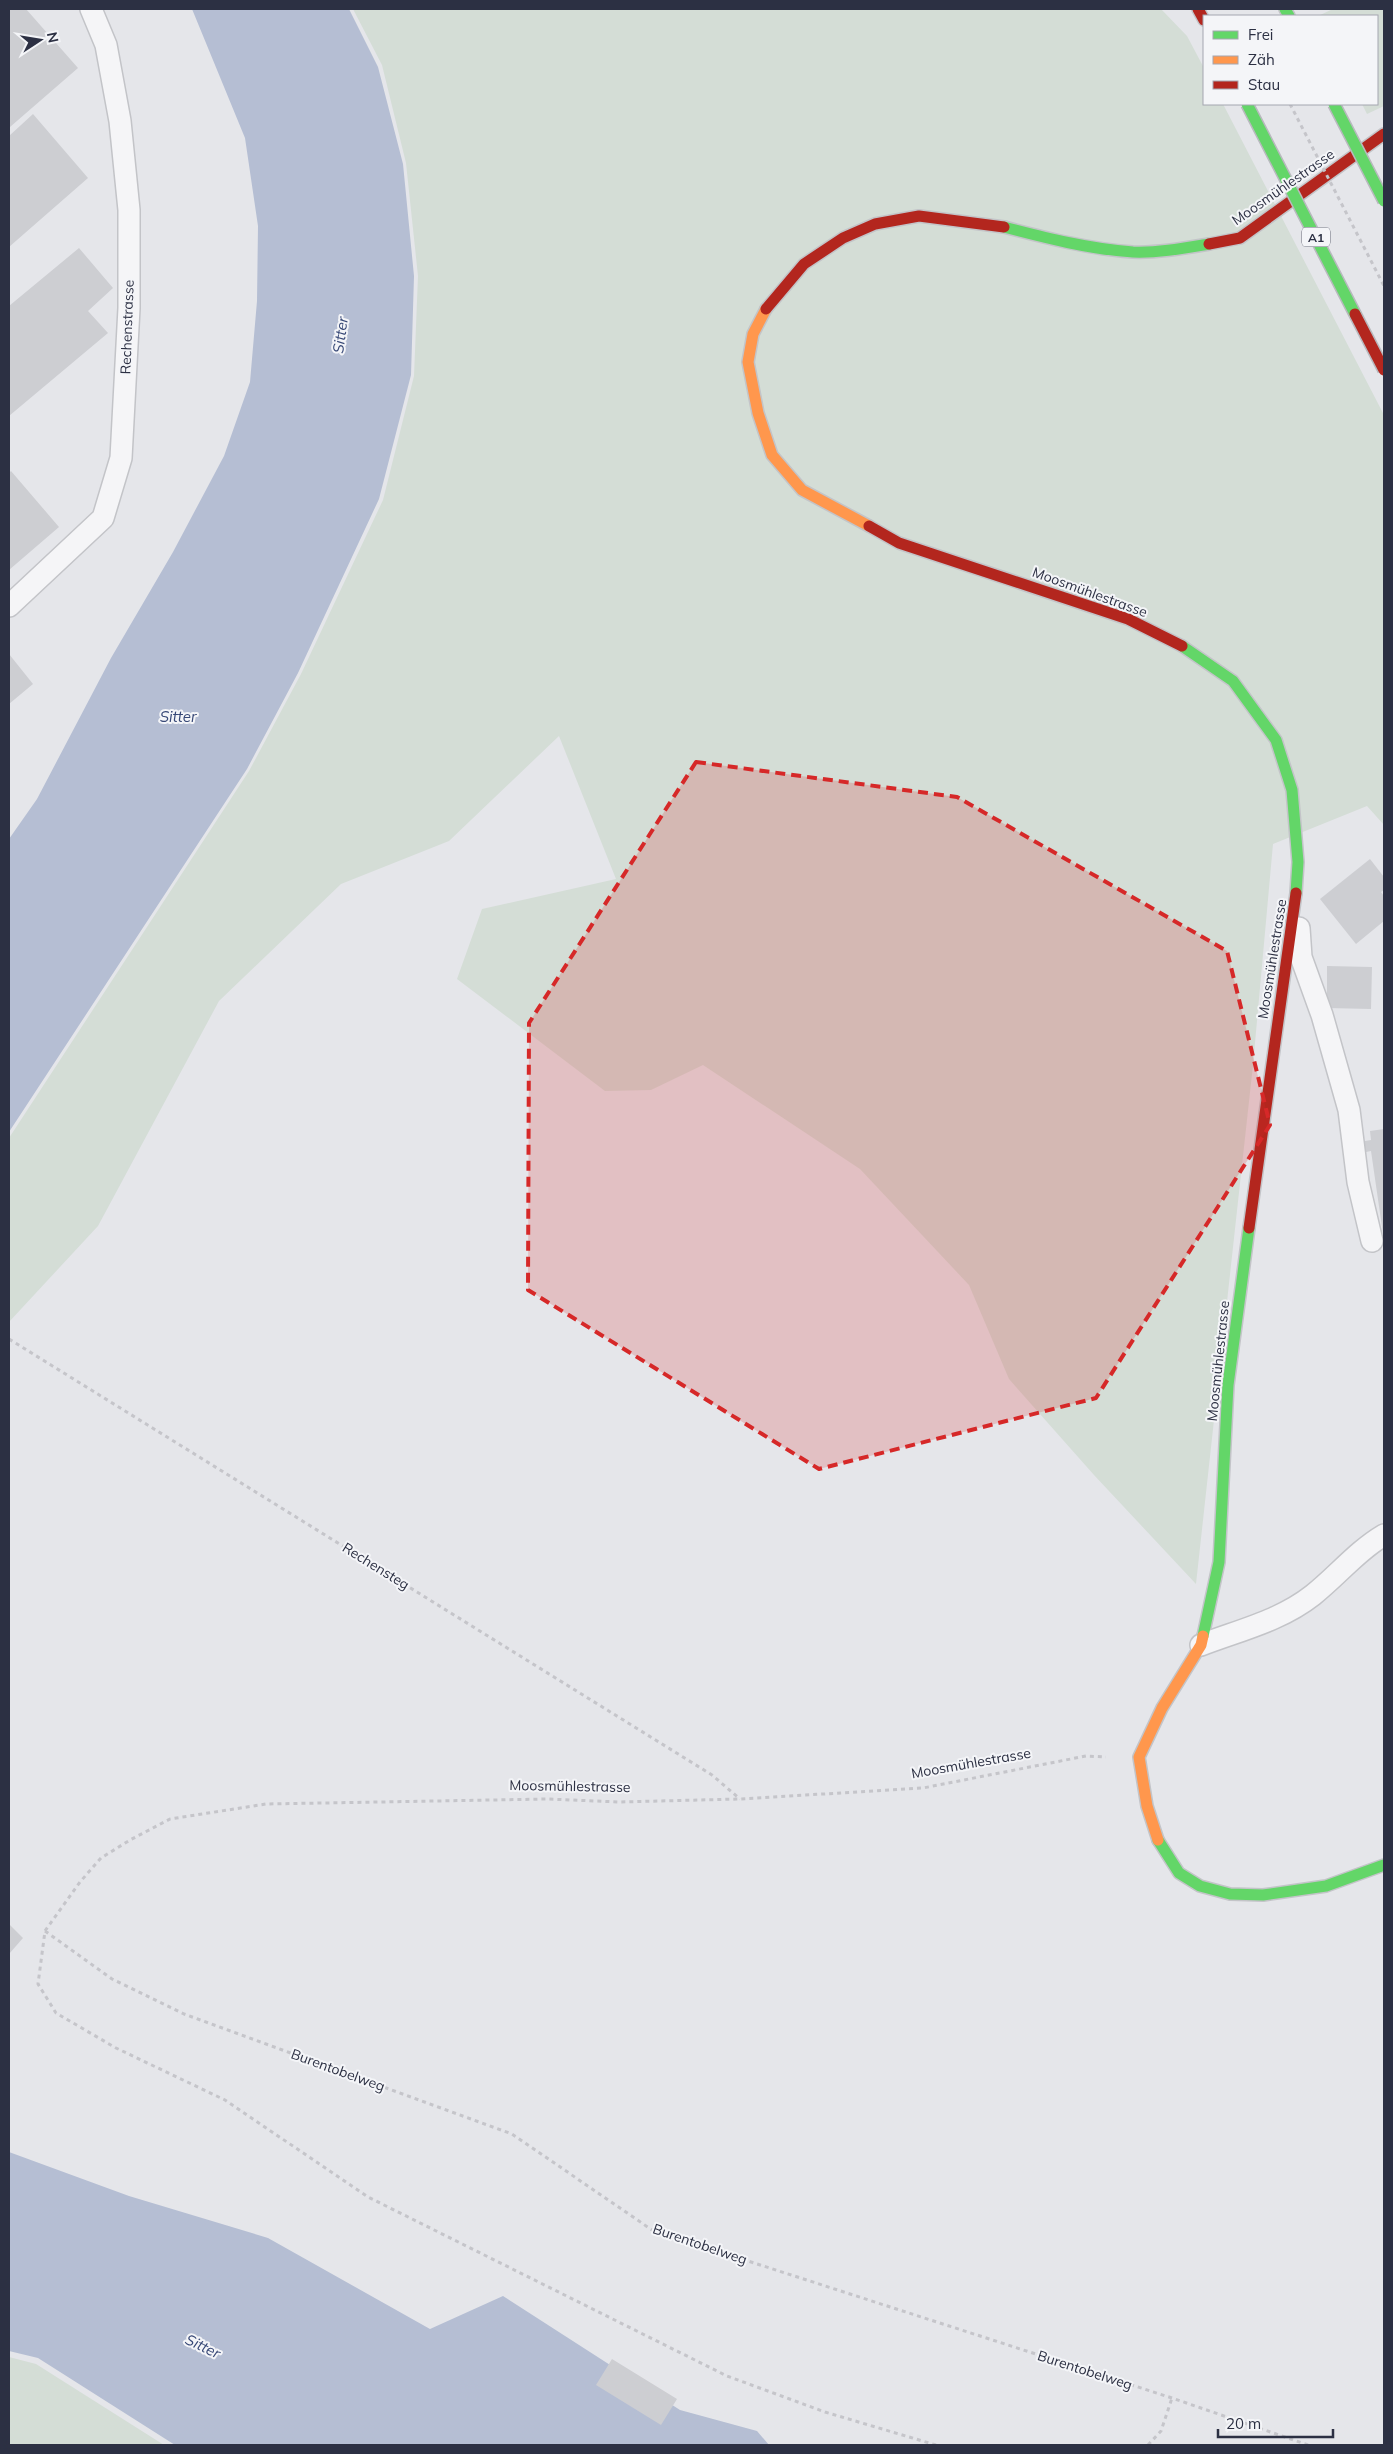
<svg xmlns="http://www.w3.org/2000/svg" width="1393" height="2454" viewBox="0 0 1393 2454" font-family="Mulish,sans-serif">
<rect width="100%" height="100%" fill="#e5e6ea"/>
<path fill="#d4ddd6" d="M353 9H1161L1187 36 1204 68V104H1223L1384 415V825L1367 806 1273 844 1253 1065 1196 1584 1094 1475 1009 1379 969 1285 860 1169 703 1065 651 1090 605 1091 457 979 482 909 616 879 559 736 449 841 341 884 219 1001 98 1226 9 1322V1138L249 771 301 674 383 500 414 376 418 276 406 163 382 65Z
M1333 9H1384V106L1367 114 1362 104H1377V16H1318Z
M9 2357 36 2364 164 2445H9Z"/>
<path fill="#b5bed3" d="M192 9H349L378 67 403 164 414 276 411 375 379 499 298 673 247 769 9 1132V839L37 799 111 658 173 552 224 456 250 382 257 301 258 226 245 138Z
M9 2152 129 2196 268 2238 430 2329 503 2296 680 2410 757 2431 769 2445H175L38 2358 9 2351Z"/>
<path fill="#cdced2" d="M9 9H26L78 68 10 127Z
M33 114 88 178 9 247V136Z
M79 248 113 288 88 311 108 333 9 416V306Z
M11 471 59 527 9 570V473Z
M9 654 33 684 9 704Z
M1370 859 1384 877V890L1381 892 1384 896V921L1356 944 1320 899Z
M1327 966 1372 967 1371 1009 1327 1008Z
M1384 1129V1234H1383L1371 1151 1361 1153 1359 1142 1371 1140 1370 1131Z
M9 1924 23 1938 9 1954Z
M612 2359 677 2399 661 2425 596 2385Z"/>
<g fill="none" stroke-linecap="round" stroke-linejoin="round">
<defs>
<path id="lane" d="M9 606 103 518 121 458 129 308V210L120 121 106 45 91 9
M1299 928 1301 957 1322 1015 1349 1110 1358 1182 1372 1241
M1201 1645C1240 1630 1280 1621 1313 1595 1338 1575 1357 1551 1384 1535"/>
<path id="fast" d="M1285 9 1289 16
M1004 227C1046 238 1089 249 1133 252 1158 253 1185 248 1209 244
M1182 646 1233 681 1276 740 1292 790 1298 862 1296 893
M1203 1636 1219 1562 1228 1385 1249 1228
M1158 1840 1179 1873 1200 1886 1230 1894 1263 1895 1326 1886 1384 1865"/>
<path id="slow" d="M766 309 753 334 748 362 758 413 772 455 802 490 869 526
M1158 1840 1147 1806 1139 1757 1162 1708 1201 1645 1203 1636"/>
<path id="jam" d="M1198 9 1204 20
M1209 244 1240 238 1384 134
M766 309 804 264 843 238 875 224 919 216 1004 227
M869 526 899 543 1128 619 1182 646
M1249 1228 1296 893"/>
</defs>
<use href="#lane" stroke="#c3c4c8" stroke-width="24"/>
<use href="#fast" stroke="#c3c4c8" stroke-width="14"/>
<use href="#slow" stroke="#c3c4c8" stroke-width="14"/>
<use href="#jam" stroke="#c3c4c8" stroke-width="14"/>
<path stroke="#c5c5ca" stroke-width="3" stroke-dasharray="4 4" stroke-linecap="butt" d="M9 1339 712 1775 740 1799
M45 1931 112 1979 184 2014 512 2134 652 2230 1172 2398 1308 2445
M936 2445 825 2412 727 2376 368 2197 225 2100 116 2048 56 2013 38 1984 45 1931 80 1882 101 1858 130 1840 170 1819 266 1804 548 1799 619 1802 740 1799 923 1788 1086 1756 1106 1757
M1148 2445 1161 2431 1172 2398"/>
<use href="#lane" stroke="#f5f5f7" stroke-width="21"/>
<use href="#fast" stroke="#63d668" stroke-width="11"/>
<use href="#slow" stroke="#ff974d" stroke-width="11"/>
<use href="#jam" stroke="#b3261e" stroke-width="11"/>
<defs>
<path id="fast-bridge" d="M1247 104 1355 314
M1334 104 1384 201"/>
<path id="jam-bridge" d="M1355 314 1384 370"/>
</defs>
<use href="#fast-bridge" stroke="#b8b9be" stroke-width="14" stroke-linecap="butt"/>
<use href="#jam-bridge" stroke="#b8b9be" stroke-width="14" stroke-linecap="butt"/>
<path stroke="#c5c5ca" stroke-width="3" stroke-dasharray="4 4" stroke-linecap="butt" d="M1290 104 1384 286"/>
<use href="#fast-bridge" stroke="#63d668" stroke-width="11"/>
<use href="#jam-bridge" stroke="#b3261e" stroke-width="11"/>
</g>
<path fill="#d62828" fill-opacity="0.2" stroke="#d62828" stroke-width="4" stroke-dasharray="10 6" stroke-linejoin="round" d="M696 762 957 797 1227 951 1270 1125 1096 1398 819 1469 528 1290 529 1023Z"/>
<g text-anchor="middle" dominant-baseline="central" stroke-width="4" stroke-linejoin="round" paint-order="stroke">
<rect fill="#f4f5f8" stroke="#686b79" stroke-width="1" x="1302" y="227.5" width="28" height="19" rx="4"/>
<g font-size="12" font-weight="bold" fill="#2c3043">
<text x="1316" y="237">A1</text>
</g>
<g font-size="14" fill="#2c3043" stroke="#f4f5f8">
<text transform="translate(1283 187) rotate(-35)">Moosmühlestrasse</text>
<text transform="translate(127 327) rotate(-88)">Rechenstrasse</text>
<text transform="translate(1090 592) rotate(20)">Moosmühlestrasse</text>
<text transform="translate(1272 959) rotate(-81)">Moosmühlestrasse</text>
<text transform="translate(1218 1361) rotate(-84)">Moosmühlestrasse</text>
<text transform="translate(376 1566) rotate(32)">Rechensteg</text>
<text transform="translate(971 1763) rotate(-10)">Moosmühlestrasse</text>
<text transform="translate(570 1786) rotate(1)">Moosmühlestrasse</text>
<text transform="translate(338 2070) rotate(20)">Burentobelweg</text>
<text transform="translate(700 2244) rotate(19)">Burentobelweg</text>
<text transform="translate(1085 2370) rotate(18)">Burentobelweg</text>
</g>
<g font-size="15" font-style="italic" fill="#374876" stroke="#f4f5f8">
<text transform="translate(340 335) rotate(-82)">Sitter</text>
<text x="178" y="716">Sitter</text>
<text transform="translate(203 2346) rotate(26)">Sitter</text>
</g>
</g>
<rect width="1393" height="2454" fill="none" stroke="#2c3043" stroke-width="20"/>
<rect x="1203" y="15" width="175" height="90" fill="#f4f5f8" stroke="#a4a6b0"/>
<rect x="1213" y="31" width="25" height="8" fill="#63d668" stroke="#a4a6b0"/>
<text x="1248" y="40" font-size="15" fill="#2c3043">Frei</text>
<rect x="1213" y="56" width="25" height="8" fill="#ff974d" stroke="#a4a6b0"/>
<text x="1248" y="65" font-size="15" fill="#2c3043">Zäh</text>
<rect x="1213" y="81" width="25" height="8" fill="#b3261e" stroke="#a4a6b0"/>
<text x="1248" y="90" font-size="15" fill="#2c3043">Stau</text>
<g transform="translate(40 40) rotate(78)" stroke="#f4f5f8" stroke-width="4" paint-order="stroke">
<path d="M0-4L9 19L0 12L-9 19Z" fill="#2c3043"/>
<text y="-8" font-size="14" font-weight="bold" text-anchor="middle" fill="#2c3043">N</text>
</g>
<path d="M1218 2429v8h115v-8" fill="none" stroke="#2c3043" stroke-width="2.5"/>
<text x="1226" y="2429" font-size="15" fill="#2c3043" stroke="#f4f5f8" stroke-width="4" paint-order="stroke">20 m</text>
</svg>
